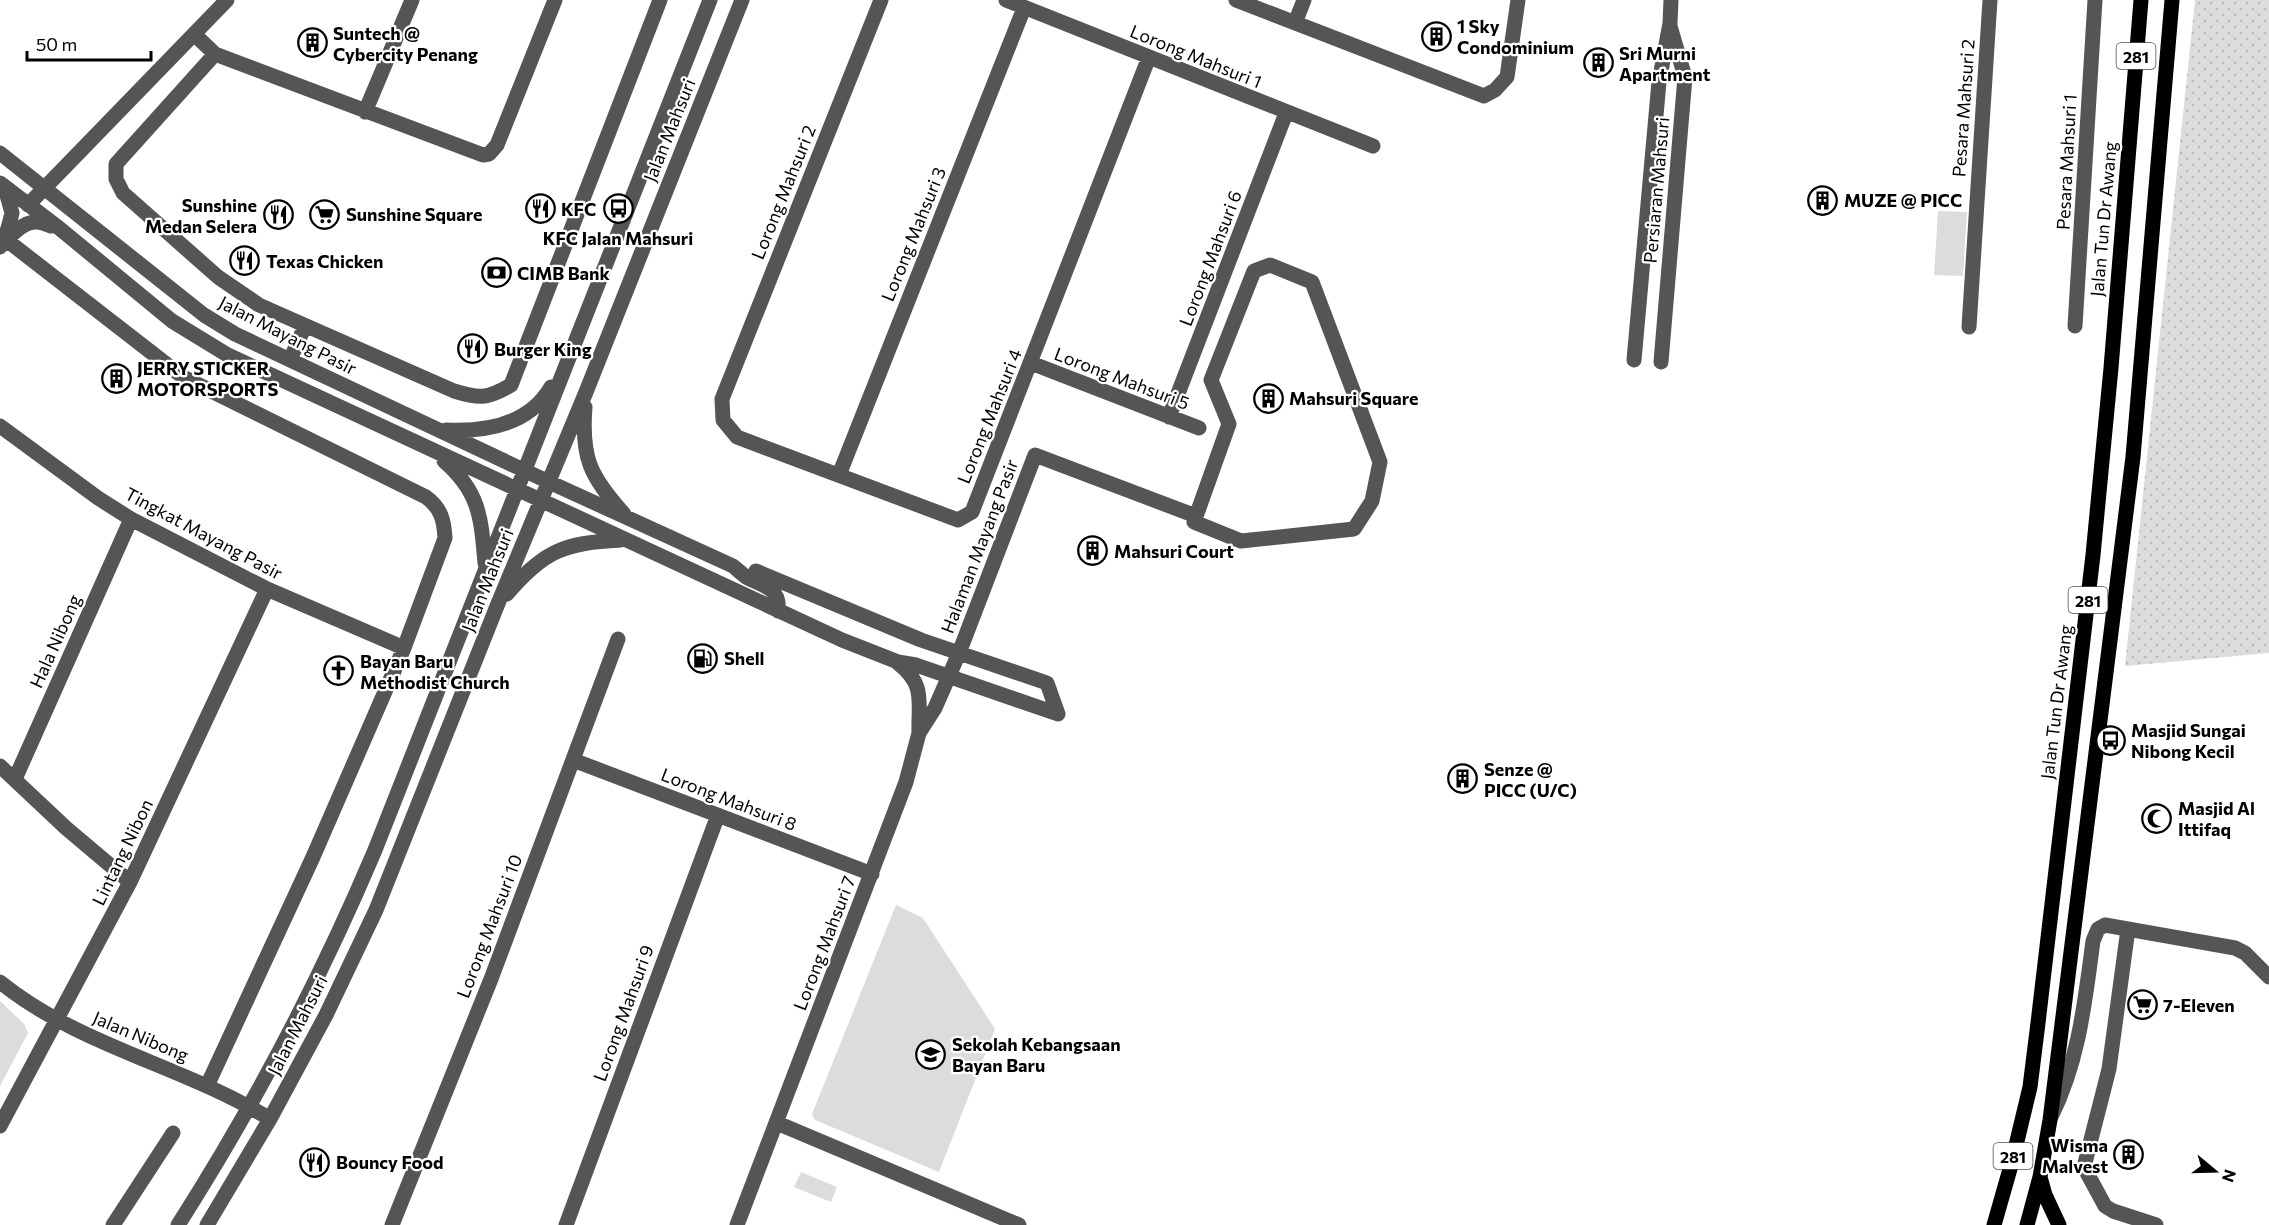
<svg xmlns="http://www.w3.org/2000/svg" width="2269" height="1225" viewBox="0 0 2269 1225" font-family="Commissioner,sans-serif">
<defs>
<pattern id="grass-dots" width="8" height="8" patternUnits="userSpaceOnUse" patternTransform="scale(1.5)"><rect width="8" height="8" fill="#dcdcdc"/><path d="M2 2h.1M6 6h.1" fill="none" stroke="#bbb" stroke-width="1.8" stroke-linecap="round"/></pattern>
</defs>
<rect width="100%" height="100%" fill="#fff"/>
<path fill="url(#grass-dots)" d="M2195 0H2269V653L2125 666Z"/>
<path fill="#dcdcdc" d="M1938 211 1967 212 1963 276 1934 275Z
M896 905 923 918 995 1029 939 1172 815 1120 812 1114Z
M0 1001 24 1024 28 1033 0 1086Z
M801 1172 837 1187 831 1202 794 1187Z"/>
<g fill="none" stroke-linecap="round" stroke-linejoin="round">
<path stroke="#555" stroke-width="15" d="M881 0 722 399 723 420 737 437 958 520 972 512 1149 57
M1006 0 1373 146
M1236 0 1484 96 1495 90 1507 77 1518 0
M1295 23 1304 0
M194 34 215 54 483 155 489 154 497 145 555 0
M215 54 116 164V179L123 193 218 277 259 305 454 391C480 399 487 399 511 385L660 0
M365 112 412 0
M0 153 204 315 235 334 549 482 733 566C738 570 743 575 748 578 764 586 781 589 778 611
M0 183 59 228 172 321 226 354 842 640 898 662 916 665 1058 714
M5 188 12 213 5 240
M28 205 227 0
M0 235 183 377 426 497C441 508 444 520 445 538L404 648 313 857 207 1086
M0 247C7 238 24 221 36 222 41 222 46 224 51 226
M1270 265 1312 282 1380 462 1372 501 1354 529 1241 541 1194 522 1229 424 1211 380 1254 271Z
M2075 326 2095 0
M1969 327 1990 0
M290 360 305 326
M1634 360 1659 82 1670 23 1671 0
M1661 362 1685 77 1670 26
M1031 363 1199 428
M585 407C581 458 590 476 624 514
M1169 417 1286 113
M0 426 98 498 131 519 267 589 404 648
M446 430C486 432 529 425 551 387
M444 461C480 492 481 518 485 563
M839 475 1024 8
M756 571 921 640 1047 683 1058 714
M507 594C544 550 565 543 621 540
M898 663C926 685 918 701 919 733
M573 760 872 874
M0 766 66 828 130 882
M15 779 131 519
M2128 929 2109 1069 2085 1163 2086 1171 2105 1206 2113 1211 2156 1225
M0 982C79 1046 184 1066 270 1119
M2051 1117C2079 1061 2085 1001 2093 941L2098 929 2105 925 2235 948 2245 953 2269 977
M777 1123 1019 1225
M0 1126 130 882 267 589
M113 1225 173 1133
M178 1225C254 1106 320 980 375 850L710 0
M207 1225 270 1119 326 1015 376 910 497 606 586 392 742 0
M392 1225 491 979 618 639
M566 1225 718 815
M737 1225 906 782 919 733 935 708 959 653 1035 455 1196 516"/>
<path stroke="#000" stroke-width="15" d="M2040 1177 2045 1195 2059 1225
M1994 1225 2012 1162 2030 1087 2038 1023 2093 555 2111 368 2141 0
M2027 1225 2040 1177 2050 1120 2133 457 2172 0"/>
</g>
<defs>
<symbol id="building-ring" viewBox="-11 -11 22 22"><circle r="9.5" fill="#fff" stroke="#000" stroke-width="1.5"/><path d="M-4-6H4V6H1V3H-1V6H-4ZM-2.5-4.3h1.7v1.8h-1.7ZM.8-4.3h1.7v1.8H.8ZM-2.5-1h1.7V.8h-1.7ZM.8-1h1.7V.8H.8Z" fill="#000"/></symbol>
<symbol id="restaurant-ring" viewBox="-11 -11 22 22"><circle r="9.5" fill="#fff" stroke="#000" stroke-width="1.5"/><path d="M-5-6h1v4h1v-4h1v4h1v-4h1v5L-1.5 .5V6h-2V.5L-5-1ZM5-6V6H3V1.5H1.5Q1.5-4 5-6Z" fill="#000"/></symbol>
<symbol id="bus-ring" viewBox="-11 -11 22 22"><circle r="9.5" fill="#fff" stroke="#000" stroke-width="1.5"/><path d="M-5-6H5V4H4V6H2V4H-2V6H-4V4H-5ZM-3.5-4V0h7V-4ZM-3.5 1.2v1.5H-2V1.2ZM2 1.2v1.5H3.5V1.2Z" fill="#000"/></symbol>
<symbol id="supermarket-ring" viewBox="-11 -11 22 22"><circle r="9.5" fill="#fff" stroke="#000" stroke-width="1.5"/><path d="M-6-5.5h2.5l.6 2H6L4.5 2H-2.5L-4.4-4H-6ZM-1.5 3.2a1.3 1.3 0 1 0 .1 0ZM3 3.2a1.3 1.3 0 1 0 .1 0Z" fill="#000"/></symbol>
<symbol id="bank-ring" viewBox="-11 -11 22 22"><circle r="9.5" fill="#fff" stroke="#000" stroke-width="1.5"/><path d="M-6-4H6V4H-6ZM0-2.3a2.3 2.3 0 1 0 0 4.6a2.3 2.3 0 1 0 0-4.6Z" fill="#000"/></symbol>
<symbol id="fuel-ring" viewBox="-11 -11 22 22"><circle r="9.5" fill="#fff" stroke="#000" stroke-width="1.5"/><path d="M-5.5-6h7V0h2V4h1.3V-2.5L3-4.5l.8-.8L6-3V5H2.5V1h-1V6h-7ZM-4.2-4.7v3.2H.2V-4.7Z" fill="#000"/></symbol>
<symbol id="church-ring" viewBox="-11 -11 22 22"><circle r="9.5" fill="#fff" stroke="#000" stroke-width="1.5"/><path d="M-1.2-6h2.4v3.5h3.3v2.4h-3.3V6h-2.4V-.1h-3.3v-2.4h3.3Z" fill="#000"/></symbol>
<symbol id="mosque-ring" viewBox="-11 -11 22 22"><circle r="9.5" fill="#fff" stroke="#000" stroke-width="1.5"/><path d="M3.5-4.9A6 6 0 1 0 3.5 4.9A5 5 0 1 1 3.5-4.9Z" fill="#000"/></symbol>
<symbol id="school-ring" viewBox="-11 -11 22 22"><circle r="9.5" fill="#fff" stroke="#000" stroke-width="1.5"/><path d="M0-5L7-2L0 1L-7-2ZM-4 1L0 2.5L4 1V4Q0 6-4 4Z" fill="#000"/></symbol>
</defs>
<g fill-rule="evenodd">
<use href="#building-ring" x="1420" y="20" width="33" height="33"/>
<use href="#building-ring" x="296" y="26" width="33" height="33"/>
<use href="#building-ring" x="1582" y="46" width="33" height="33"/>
<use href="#building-ring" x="1806" y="184" width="33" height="33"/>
<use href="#restaurant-ring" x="524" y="192" width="33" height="33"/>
<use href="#bus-ring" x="602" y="192" width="33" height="33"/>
<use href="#supermarket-ring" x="308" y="198" width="33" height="33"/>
<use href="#restaurant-ring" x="262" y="198" width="33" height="33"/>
<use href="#restaurant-ring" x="228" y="244" width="33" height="33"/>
<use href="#bank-ring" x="480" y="256" width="33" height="33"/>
<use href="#restaurant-ring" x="456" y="332" width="33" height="33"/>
<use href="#building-ring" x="100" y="362" width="33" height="33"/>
<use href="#building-ring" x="1252" y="382" width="33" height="33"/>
<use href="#building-ring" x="1076" y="534" width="33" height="33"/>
<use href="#fuel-ring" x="686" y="642" width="33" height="33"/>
<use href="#church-ring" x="322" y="654" width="33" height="33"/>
<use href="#bus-ring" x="2094" y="724" width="33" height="33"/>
<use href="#building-ring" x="1446" y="762" width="33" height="33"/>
<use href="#mosque-ring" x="2140" y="802" width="33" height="33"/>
<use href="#supermarket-ring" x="2126" y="988" width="33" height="33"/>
<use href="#school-ring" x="914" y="1038" width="33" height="33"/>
<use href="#building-ring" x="2112" y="1138" width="33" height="33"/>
<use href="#restaurant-ring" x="298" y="1146" width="33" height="33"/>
</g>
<g text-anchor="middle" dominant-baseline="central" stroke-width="4.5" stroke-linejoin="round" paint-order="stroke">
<g fill="#fff" stroke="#4c4c4c" stroke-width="1.5">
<rect x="2116.5" y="43" width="39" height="26" rx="4.5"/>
<rect x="2068.5" y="587" width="39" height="26" rx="4.5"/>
<rect x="1993.5" y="1143" width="39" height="26" rx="4.5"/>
</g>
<g font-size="16" font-weight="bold" fill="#000">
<text x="2136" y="56">281</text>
<text x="2088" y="600">281</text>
<text x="2013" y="1156">281</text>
</g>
<g font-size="18" font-weight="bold" fill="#000" stroke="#fff" text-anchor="start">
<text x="1457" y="26">1 Sky<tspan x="1457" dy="21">Condominium</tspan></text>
<text x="333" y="33">Suntech @<tspan x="333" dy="21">Cybercity Penang</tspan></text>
<text x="1619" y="53">Sri Murni<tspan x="1619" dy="21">Apartment</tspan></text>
<text x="1844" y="200">MUZE @ PICC</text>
<text x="257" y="205" text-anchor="end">Sunshine<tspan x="257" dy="21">Medan Selera</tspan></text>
<text x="561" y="209">KFC</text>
<text x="346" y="214">Sunshine Square</text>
<text x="618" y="238" text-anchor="middle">KFC Jalan Mahsuri</text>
<text x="266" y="261">Texas Chicken</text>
<text x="517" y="273">CIMB Bank</text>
<text x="494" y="349">Burger King</text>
<text x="137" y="368">JERRY STICKER<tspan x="137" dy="21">MOTORSPORTS</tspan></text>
<text x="1289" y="398">Mahsuri Square</text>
<text x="1114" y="551">Mahsuri Court</text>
<text x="724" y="658">Shell</text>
<text x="360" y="661">Bayan Baru<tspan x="360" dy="21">Methodist Church</tspan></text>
<text x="2131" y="730">Masjid Sungai<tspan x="2131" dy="21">Nibong Kecil</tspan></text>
<text x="1484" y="769">Senze @<tspan x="1484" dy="21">PICC (U/C)</tspan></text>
<text x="2178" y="808">Masjid Al<tspan x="2178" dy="21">Ittifaq</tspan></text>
<text x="2163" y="1005">7-Eleven</text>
<text x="952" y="1044">Sekolah Kebangsaan<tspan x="952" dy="21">Bayan Baru</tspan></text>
<text x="2108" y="1145" text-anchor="end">Wisma<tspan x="2108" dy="21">Malvest</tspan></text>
<text x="336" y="1162">Bouncy Food</text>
</g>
<g font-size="18" fill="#000" stroke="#fff">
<text transform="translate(1196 56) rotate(22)">Lorong Mahsuri 1</text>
<text transform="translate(1963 108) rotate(-86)">Pesara Mahsuri 2</text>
<text transform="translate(669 130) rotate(-68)">Jalan Mahsuri</text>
<text transform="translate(2066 162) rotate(-87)">Pesara Mahsuri 1</text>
<text transform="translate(1656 190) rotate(-85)">Persiaran Mahsuri</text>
<text transform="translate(783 192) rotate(-68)">Lorong Mahsuri 2</text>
<text transform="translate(2103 219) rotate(-85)">Jalan Tun Dr Awang</text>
<text transform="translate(913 234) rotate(-68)">Lorong Mahsuri 3</text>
<text transform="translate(1210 258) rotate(-69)">Lorong Mahsuri 6</text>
<text transform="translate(288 335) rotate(27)">Jalan Mayang Pasir</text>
<text transform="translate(1122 378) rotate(21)">Lorong Mahsuri 5</text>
<text transform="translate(989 416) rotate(-68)">Lorong Mahsuri 4</text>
<text transform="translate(204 533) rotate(28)">Tingkat Mayang Pasir</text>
<text transform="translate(979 546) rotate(-69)">Halaman Mayang Pasir</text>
<text transform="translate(487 580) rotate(-68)">Jalan Mahsuri</text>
<text transform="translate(55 641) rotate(-66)">Hala Nibong</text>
<text transform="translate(2056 702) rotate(-83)">Jalan Tun Dr Awang</text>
<text transform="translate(729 799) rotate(21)">Lorong Mahsuri 8</text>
<text transform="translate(122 852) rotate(-64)">Lintang Nibon</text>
<text transform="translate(489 926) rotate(-69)">Lorong Mahsuri 10</text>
<text transform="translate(824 943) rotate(-69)">Lorong Mahsuri 7</text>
<text transform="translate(623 1013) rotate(-70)">Lorong Mahsuri 9</text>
<text transform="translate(297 1025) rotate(-63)">Jalan Mahsuri</text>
<text transform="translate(141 1036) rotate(23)">Jalan Nibong</text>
</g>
</g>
<g transform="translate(2215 1171) rotate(109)" stroke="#ffffff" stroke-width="4.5" paint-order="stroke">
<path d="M0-4.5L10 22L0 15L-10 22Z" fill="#000000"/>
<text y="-9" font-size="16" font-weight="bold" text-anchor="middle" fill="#000000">N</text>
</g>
<path d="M27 51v9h124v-9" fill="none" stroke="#000000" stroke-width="3"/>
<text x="36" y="51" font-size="18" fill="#000000" stroke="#ffffff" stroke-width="4.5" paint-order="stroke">50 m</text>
</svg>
